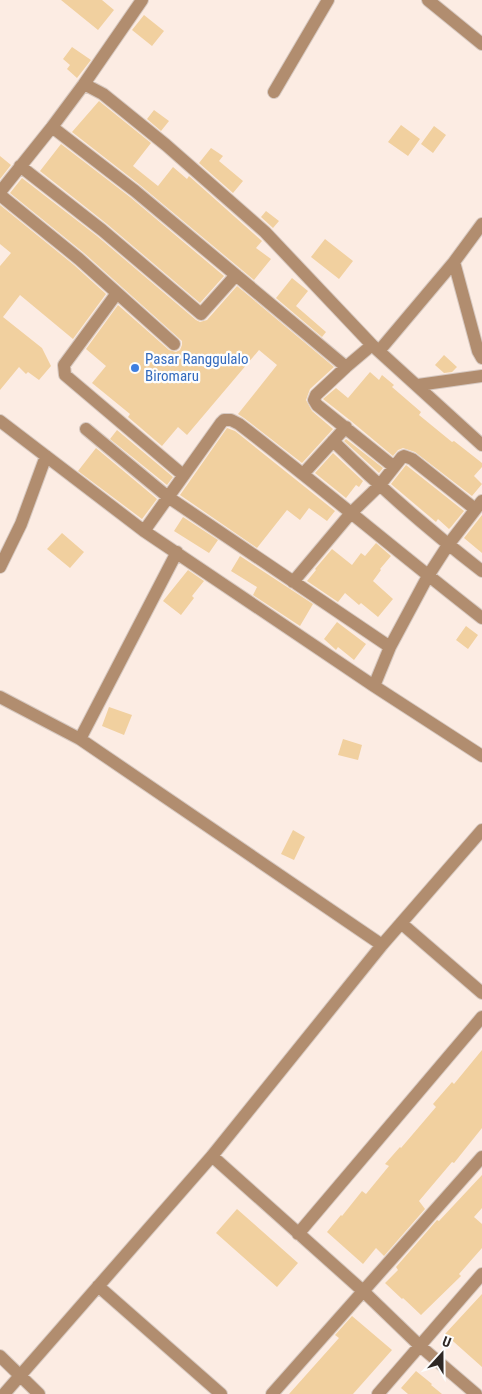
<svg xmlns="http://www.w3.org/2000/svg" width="482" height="1394" viewBox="0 0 482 1394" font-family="'Roboto Condensed',sans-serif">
<rect width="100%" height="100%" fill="#fcece3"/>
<path fill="#f1d09f" d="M61 0H102L114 10 98 30Z
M144 15 164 31 152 46 132 30Z
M72 47 91 60 77 78 67 69 70 65 63 59Z
M99 101 151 143 133 166 158 186 173 167 187 179 189 176 262 241 256 248 271 259 254 280 140 185 72 132Z
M154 110 169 121 161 131 147 119Z
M401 125 420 139 408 156 388 142Z
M434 126 446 135 433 153 421 144Z
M61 144 130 197 224 276 200 303 107 224 40 171Z
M211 148 223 156 219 161 243 181 233 193 199 163Z
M0 156 11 165 0 179Z
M22 178 97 236 196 320 200 322 207 320 237 286 334 367 310 389 306 400 312 411 333 429 302 463 244 418 238 414 277 365 259 350 187 435 178 427 162 446 128 417 130 414 92 383 106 366 86 349 118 305 169 350 176 352 180 350 182 345V341L84 253 10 193Z
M0 205 74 265 106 294 73 339 20 295 3 317 42 348 51 366 39 380 28 372 26 374 19 367 0 390V266L11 253 0 244Z
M266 211 279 221 273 228 261 217Z
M325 239 353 261 339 279 311 257Z
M292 278 308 291 296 306 326 332 322 337 276 298Z
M444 355 457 367 452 372 444 373 435 365Z
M370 372 379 380 382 375 394 385 392 387 421 412 419 415 452 442 454 441 482 463V467L474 476 482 484 472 496 415 452 403 448 398 450 393 456 351 421 323 399 336 388 348 398Z
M227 428 235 431 335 511 327 521 309 508 300 520 287 510 257 548 180 495Z
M117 430 173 477 167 485 110 439Z
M346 439 383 468 379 473 344 441Z
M96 448 157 499 142 519 78 471Z
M333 453 363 481 359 487 356 485 346 498 315 473Z
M406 465 464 511 451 527 449 529 438 519 436 522 391 484Z
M482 515V553L464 538Z
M183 517 218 540 209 553 174 531Z
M62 533 84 552 70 568 47 549Z
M376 543 391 556 380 569 381 570 373 581 393 599 378 617 361 603 359 605 345 593 338 602 307 581 316 570 315 569 332 549 352 565 361 553 365 556Z
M240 556 313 604 300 626 253 595 257 587 231 571Z
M188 570 204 581 192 596 194 598 181 615 163 601Z
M337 622 366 644 354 660 338 647 336 650 324 639Z
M466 626 478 635 468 649 456 640Z
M109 707 132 715 124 735 102 726Z
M343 739 362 745 358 760 338 755Z
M293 830 305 837 294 860 281 854Z
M482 1050V1128L454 1163 452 1162 419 1201 425 1209 384 1256 376 1248 363 1264 327 1232 341 1215 342 1216 362 1191 366 1194 389 1166 385 1164 400 1147 401 1148 436 1107 433 1104 452 1082 454 1084Z
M482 1175V1208L474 1217 482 1224V1248L459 1274 461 1276 421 1315 403 1298 402 1299 385 1283 398 1270 396 1267 437 1220 439 1221Z
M237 1209 298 1263 277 1287 216 1233Z
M482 1294V1367L445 1334Z
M352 1316 392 1350 353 1394H289L339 1338 335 1335Z
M416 1371 432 1384 431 1385 442 1394H408L401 1388Z"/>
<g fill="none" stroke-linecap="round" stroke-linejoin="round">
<defs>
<path id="minor" d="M428 0 482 44
M84 84 142 0
M274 92 328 0
M52 127 135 191 346 367
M20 166 102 230 201 314 236 275
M0 192 52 127 84 84 103 94 166 145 265 232 372 345 482 445
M0 195 79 259 174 344
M482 224 454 262 478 351 482 358
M117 293 64 365 65 375 183 475
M372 345 346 367 316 395 314 400 317 405 394 467
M379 351 454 262
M418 385 482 376
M0 421 144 531 374 686 482 756
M86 429 168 497 390 647 428 576 448 545 482 501
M333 441C380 487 430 531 482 571
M303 474 346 427
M144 531 221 423 224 420H231L239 424C321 487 400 554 482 618
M0 567 21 524 46 456
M293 582 351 513 379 486 402 457 404 456 412 459 475 509
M374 686 390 647
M0 697 80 739 382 945
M80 739 177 552
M401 923 482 993
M212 1156 363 1291 420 1346 476 1394
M298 1234 482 1017
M98 1286 221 1394
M0 1356 39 1394
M4 1394 212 1156 382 945 482 830
M272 1394 482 1157
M378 1394 482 1274"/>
</defs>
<use href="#minor" stroke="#d7c9c1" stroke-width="14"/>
<use href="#minor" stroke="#b18d6f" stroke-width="12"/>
</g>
<circle fill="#3f7fe0" stroke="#fdfdfd" stroke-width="2" cx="135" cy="368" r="5"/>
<g text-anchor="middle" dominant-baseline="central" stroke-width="4.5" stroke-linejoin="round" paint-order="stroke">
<g font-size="15" fill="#366cbe" stroke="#fdfdfd" text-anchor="start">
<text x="145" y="359">Pasar Ranggulalo<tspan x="145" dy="17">Biromaru</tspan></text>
</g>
</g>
<g transform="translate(442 1354) rotate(21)" stroke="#fdfdfd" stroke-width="4" paint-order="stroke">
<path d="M0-4L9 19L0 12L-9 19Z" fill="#2e2825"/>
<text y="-8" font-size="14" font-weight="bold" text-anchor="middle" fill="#2e2825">U</text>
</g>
</svg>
